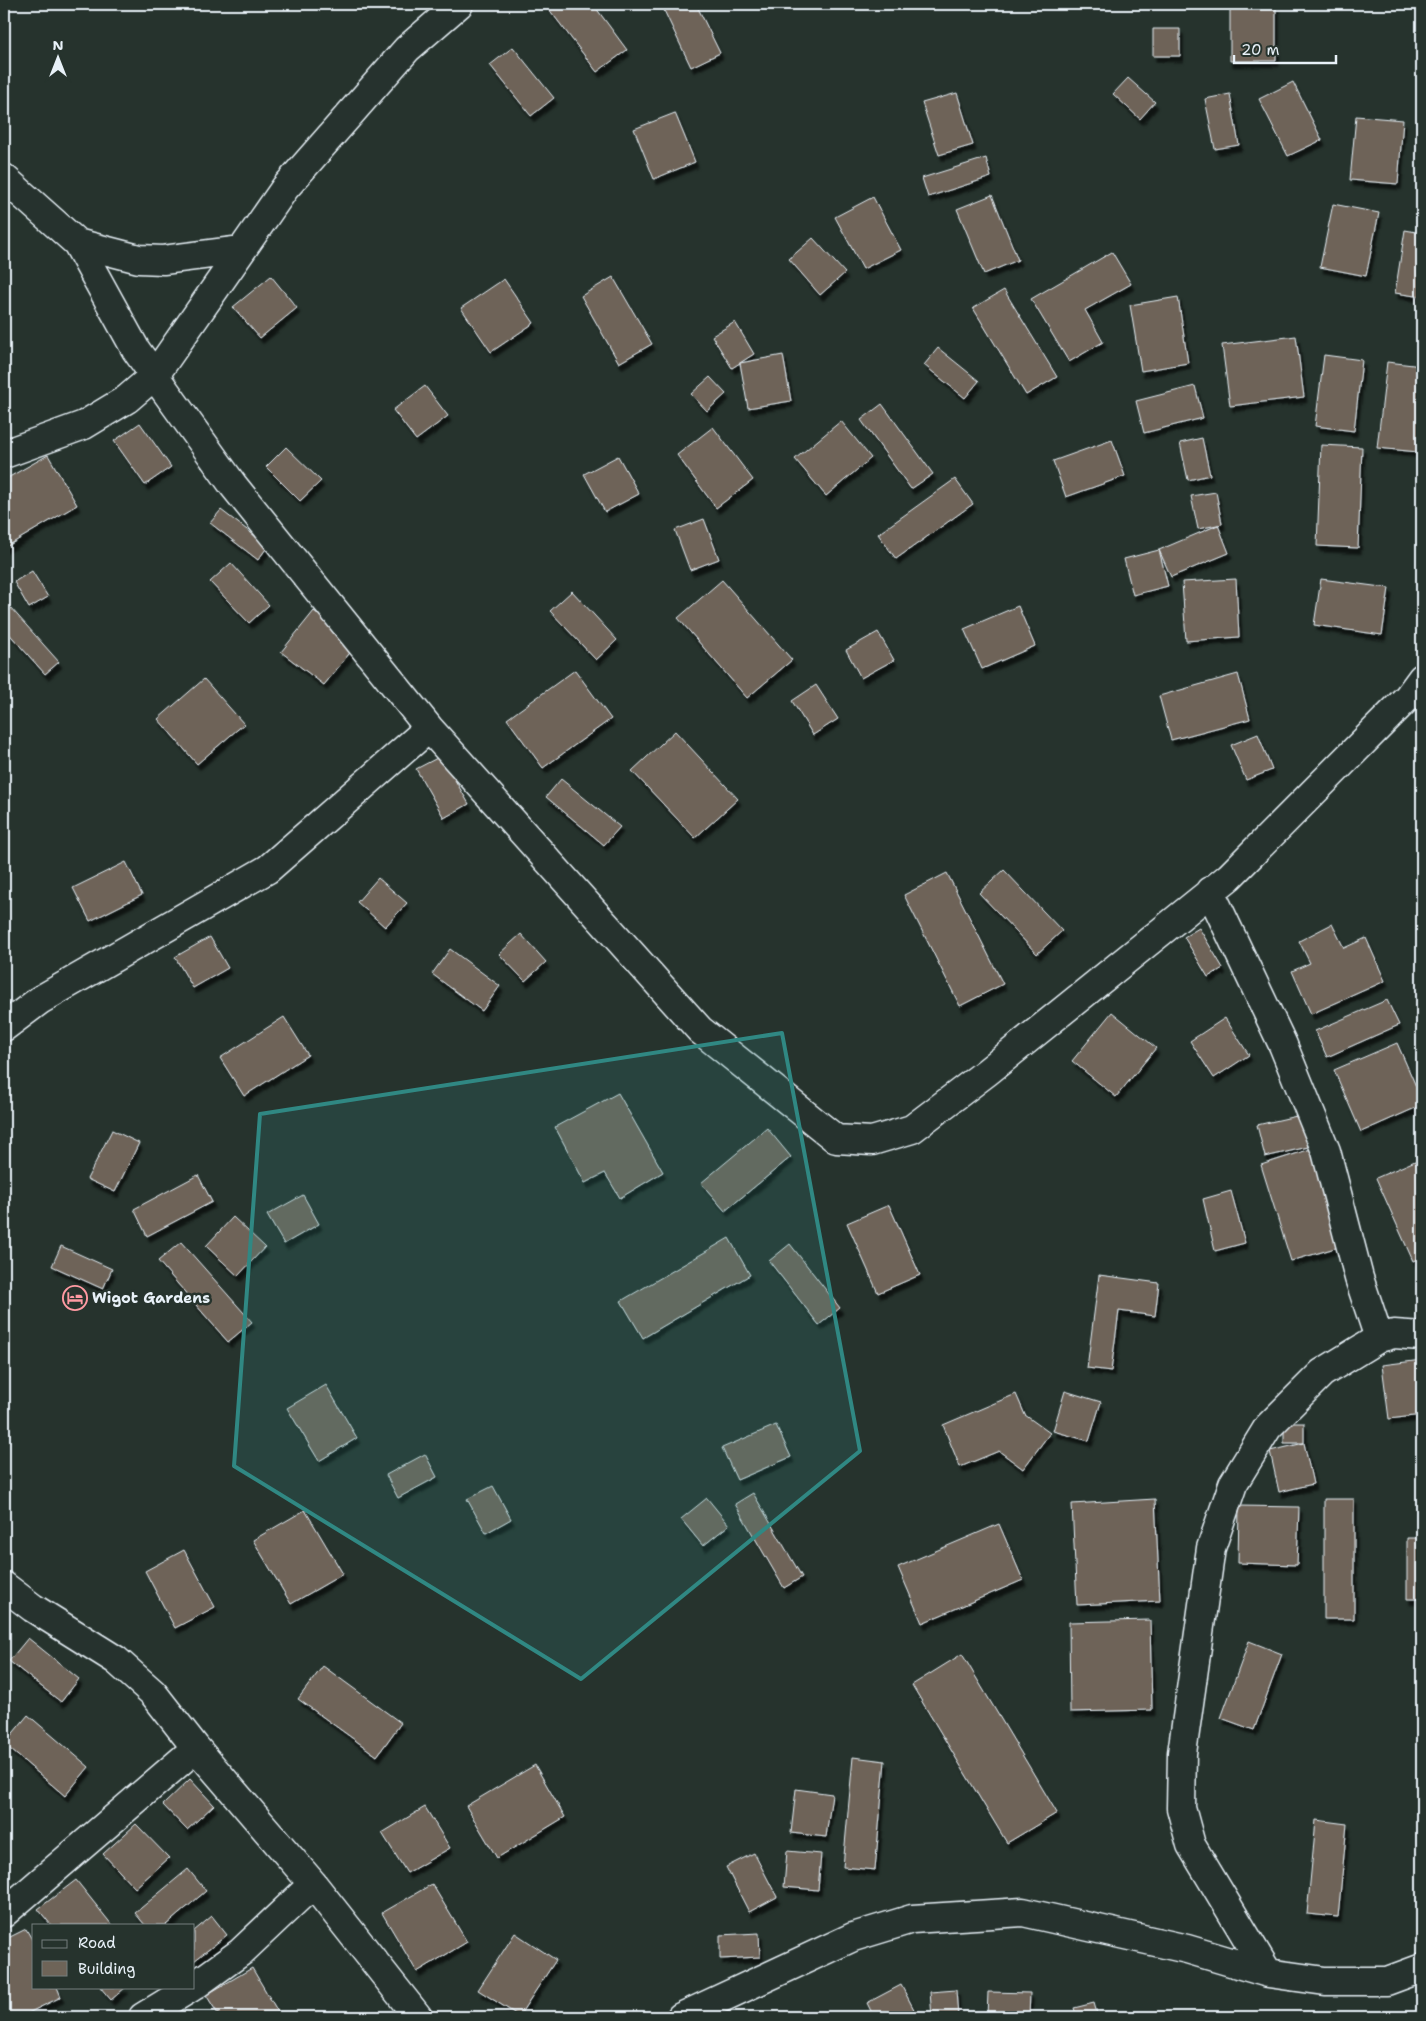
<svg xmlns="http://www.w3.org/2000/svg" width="1426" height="2021" viewBox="0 0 1426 2021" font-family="'Shantell Sans',sans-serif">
<defs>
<filter id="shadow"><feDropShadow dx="3" dy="5.5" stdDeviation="1" flood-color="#0009"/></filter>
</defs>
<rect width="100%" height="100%" fill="#26332d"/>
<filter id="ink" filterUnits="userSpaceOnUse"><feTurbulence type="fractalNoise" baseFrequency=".02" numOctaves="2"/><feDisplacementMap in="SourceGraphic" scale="10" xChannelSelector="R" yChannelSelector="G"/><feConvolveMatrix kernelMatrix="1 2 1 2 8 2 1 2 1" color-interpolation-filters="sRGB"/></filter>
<g filter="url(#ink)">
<path fill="#6e6458" stroke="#e8f1f8" filter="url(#shadow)" d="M545 4H593L627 50 597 72Z
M661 4H696L720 53 691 67Z
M1230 4H1276V61H1230Z
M1153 29H1180V56H1153Z
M513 47 554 98 531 116 490 65Z
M1128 78 1155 102 1140 119 1113 94Z
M1293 82 1322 140 1288 156 1259 99Z
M957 93 973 145 939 155 922 103Z
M1230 94 1239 145 1215 149 1205 99Z
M675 113 695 162 654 179 634 129Z
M1356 116 1403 120 1398 184 1350 180Z
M986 158 991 177 928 197 922 178Z
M992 195 1018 260 984 274 957 209Z
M873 197 901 250 863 269 835 217Z
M1333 204 1379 213 1366 276 1320 267Z
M1405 230 1422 233V297L1395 293Z
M813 238 845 273 820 295 789 259Z
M1112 252 1131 284 1085 310 1103 342 1069 362 1031 299Z
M271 276 297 308 260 338 233 307Z
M613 277 652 344 619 363 581 296Z
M504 279 534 323 491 352 461 308Z
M1004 290 1057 377 1026 395 973 308Z
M1178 297 1188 363 1141 371 1130 305Z
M735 322 754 354 732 368 712 336Z
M1296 336 1304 397 1230 406 1222 345Z
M938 348 979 381 965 398 924 365Z
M783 355 791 401 748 408 740 363Z
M1324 355 1362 360 1354 431 1315 426Z
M1387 362 1422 366V418L1418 452 1377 448Z
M710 377 726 394 707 411 691 394Z
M425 386 448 416 416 440 393 410Z
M1195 386 1203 418 1144 433 1136 401Z
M882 404 933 474 911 489 861 420Z
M841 421 871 458 826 496 795 459Z
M140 423 171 467 145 485 114 441Z
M713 427 753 480 716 508 677 455Z
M1202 438 1210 475 1188 480 1180 443Z
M1112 440 1125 476 1066 497 1053 461Z
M1321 445 1362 447 1358 548 1317 546Z
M286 447 321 481 300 501 266 467Z
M48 455 77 505 4 548V480Z
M618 456 639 494 605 512 584 474Z
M955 479 973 504 896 559 878 534Z
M1216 492 1222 524 1198 529 1191 496Z
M221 510 268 546 258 560 210 523Z
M704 519 719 559 690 570 675 530Z
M1218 525 1229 553 1171 577 1159 550Z
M1159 550 1168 586 1133 595 1124 559Z
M231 563 269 605 249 623 210 582Z
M32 571 48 597 29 608 14 582Z
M1236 579 1239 637 1186 641 1182 582Z
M1321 579 1389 588 1382 635 1314 625Z
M722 580 792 660 747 698 678 618Z
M572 591 617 640 596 660 550 611Z
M1018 606 1035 646 982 669 964 629Z
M10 607 59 662 45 674 4 628V613Z
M314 611 357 644 324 685 281 652Z
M878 632 894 660 861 678 846 650Z
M575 670 611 719 543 768 507 719Z
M1238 674 1250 719 1171 740 1159 696Z
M204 679 244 724 197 764 158 719Z
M816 685 838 719 813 735 792 701Z
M675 731 738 799 695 838 632 771Z
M1258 734 1272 770 1246 780 1231 745Z
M441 756 469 804 444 818 416 769Z
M561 779 620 827 604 845 546 797Z
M126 862 142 895 90 921 73 888Z
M1004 870 1062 931 1037 954 979 893Z
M947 873 1003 984 960 1006 904 895Z
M378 878 407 903 385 927 357 902Z
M1332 924 1344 948 1366 938 1385 981 1311 1014 1292 971 1310 963 1299 941Z
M1199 928 1223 968 1208 977 1184 937Z
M521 934 546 962 525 981 499 954Z
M210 937 228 968 193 988 175 957Z
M450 949 500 986 482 1011 432 974Z
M1387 1000 1399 1025 1327 1057 1315 1031Z
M1112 1012 1156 1048 1116 1097 1072 1061Z
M284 1017 308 1055 244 1096 220 1058Z
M1225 1018 1249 1055 1214 1078 1190 1041Z
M1397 1043 1422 1100V1105L1361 1132 1334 1070Z
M618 1093 663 1172 620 1198 605 1173 585 1183 555 1127Z
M1301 1115 1308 1147 1265 1157 1257 1125Z
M767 1128 791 1157 725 1211 701 1183Z
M112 1130 139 1143 115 1192 87 1179Z
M1311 1149 1342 1246 1291 1261 1261 1165Z
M1415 1161 1422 1176V1257L1413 1261 1376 1178Z
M198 1175 212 1202 147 1236 134 1209Z
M1231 1191 1245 1243 1215 1251 1203 1199Z
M303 1195 319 1224 284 1244 267 1215Z
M889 1205 920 1275 878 1293 847 1223Z
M233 1217 265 1247 238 1276 206 1246Z
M729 1238 750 1275 643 1338 621 1301Z
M181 1242 252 1322 228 1342 158 1261Z
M790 1244 840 1308 819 1325 769 1261Z
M61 1246 112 1269 103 1289 52 1266Z
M1099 1275 1159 1283 1155 1316 1119 1311 1111 1371 1087 1368Z
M1422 1360V1415L1389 1419 1382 1365Z
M326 1385 357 1438 319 1461 287 1408Z
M1065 1391 1101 1402 1089 1441 1053 1431Z
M1016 1394 1025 1415 1050 1433 1023 1469 999 1451 960 1467 943 1425Z
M1284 1423H1304V1443H1284Z
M776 1425 791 1457 737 1480 722 1448Z
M1304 1443 1313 1484 1279 1492 1270 1451Z
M425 1454 437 1477 398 1498 386 1475Z
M493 1486 511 1519 486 1533 467 1499Z
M753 1493 802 1577 784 1588 735 1504Z
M707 1498 729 1525 703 1546 681 1519Z
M1155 1499 1160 1601 1077 1605 1072 1504Z
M1324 1499H1354V1619H1324Z
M1239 1506 1299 1507 1297 1565 1238 1563Z
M305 1510 343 1574 291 1604 253 1540Z
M999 1524 1023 1580 922 1623 898 1567Z
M1407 1538H1422V1599H1407Z
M184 1550 215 1607 175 1628 145 1571Z
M1150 1620 1152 1710 1070 1712 1069 1622Z
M28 1638 79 1679 61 1702 9 1661Z
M1249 1641 1282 1654 1254 1730 1221 1718Z
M962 1654 1057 1813 1007 1843 912 1685Z
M323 1666 401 1723 377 1756 298 1699Z
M28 1715 89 1767 65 1796 4 1744Z
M853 1757 885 1761 875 1870 843 1867Z
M535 1765 565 1817 497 1858 466 1806Z
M190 1779 214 1805 187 1830 163 1805Z
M796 1789 832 1794 826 1837 791 1833Z
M425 1807 450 1848 407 1873 382 1833Z
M1316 1820 1347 1824 1338 1917 1307 1914Z
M136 1824 169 1858 135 1888 103 1854Z
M787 1851 821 1854 818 1890 784 1887Z
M754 1853 777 1897 749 1912 726 1867Z
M188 1869 206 1891 166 1925H145L135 1913Z
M76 1880 112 1925H51L38 1909Z
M432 1884 467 1942 417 1972 382 1913Z
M212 1916 227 1935 194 1961V1931Z
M26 1929 34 1943V1987H57L61 1997 20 2017H9L4 2007V1940Z
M515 1933 556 1960 519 2016 478 1990Z
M759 1933 760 1957 720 1959V1935Z
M252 1968 281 2017H220L206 1995Z
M901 1985 918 2017H874L867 2003Z
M100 1987H126L111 2000Z
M956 1990 958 2017H932L930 1992Z
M988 1992 1030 1993 1029 2017H987Z
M1094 2003 1098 2017H1077L1074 2008Z"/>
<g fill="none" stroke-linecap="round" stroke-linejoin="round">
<defs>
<path id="minor" d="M4 178 77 243 136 350 233 485 429 728 700 1030 836 1139 872 1141 912 1129 987 1072 1229 877 1408 697 1422 678
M77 243 139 259 163 260 242 250
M4 454 84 425 127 399 155 375 285 188 407 49 459 4
M1210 891 1283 1045 1326 1151 1359 1278 1379 1338
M4 1027 40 1000 268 869 429 728
M4 1586 33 1608 116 1660 153 1693 196 1748 313 1884 418 2017
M4 1913 196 1748
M1268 1973 1191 1845 1181 1808 1182 1753 1211 1548 1233 1484 1268 1427 1322 1373 1379 1338 1394 1334 1422 1336
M194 1986 241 1952 313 1884
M143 2017 192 1987
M681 2017 853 1937 912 1919 1023 1912 1187 1949 1268 1973 1325 1981H1387L1422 1968"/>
</defs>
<use href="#minor" stroke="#e8f1f8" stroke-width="31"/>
<use href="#minor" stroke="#26332d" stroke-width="28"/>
</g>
</g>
<path fill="#308883" fill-opacity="0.2" stroke="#308883" stroke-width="4" stroke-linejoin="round" d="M782 1033 860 1451 581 1679 234 1466 260 1114Z"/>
<defs>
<symbol id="hotel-ring" viewBox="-11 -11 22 22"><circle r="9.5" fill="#26332d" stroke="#ff9aa2" stroke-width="1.5"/><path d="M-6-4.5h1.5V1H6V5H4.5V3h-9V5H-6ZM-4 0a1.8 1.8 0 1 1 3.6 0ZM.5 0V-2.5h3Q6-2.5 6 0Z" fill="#ff9aa2"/></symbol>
</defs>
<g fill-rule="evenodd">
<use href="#hotel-ring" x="61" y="1284" width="28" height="28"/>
</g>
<g text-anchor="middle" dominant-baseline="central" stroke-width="5" stroke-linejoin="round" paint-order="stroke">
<g font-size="15" font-weight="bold" fill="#e8f1f8" stroke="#26332d" text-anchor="start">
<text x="92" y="1298">Wigot Gardens</text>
</g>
</g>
<rect width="1426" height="2021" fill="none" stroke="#26332d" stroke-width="20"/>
<rect x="10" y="10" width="1406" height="2001" fill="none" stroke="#e8f1f8" stroke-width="2" filter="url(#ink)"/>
<rect x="32" y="1924" width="162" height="65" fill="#26332d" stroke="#747f7e"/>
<rect x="42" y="1940" width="25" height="8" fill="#26332d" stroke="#747f7e"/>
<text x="78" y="1948" font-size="15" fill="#e8f1f8">Road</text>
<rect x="42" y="1961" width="25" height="15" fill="#6e6458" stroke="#747f7e"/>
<text x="78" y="1974" font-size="15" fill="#e8f1f8">Building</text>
<g transform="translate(58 58)" stroke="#26332d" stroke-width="4" paint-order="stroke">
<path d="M0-4L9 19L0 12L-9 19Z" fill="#e8f1f8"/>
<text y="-8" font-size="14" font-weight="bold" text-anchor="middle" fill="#e8f1f8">N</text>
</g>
<path d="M1234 55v8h102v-8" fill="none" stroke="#e8f1f8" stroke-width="2.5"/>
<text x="1241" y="55" font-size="15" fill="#e8f1f8" stroke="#26332d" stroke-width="4" paint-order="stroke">20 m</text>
</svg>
